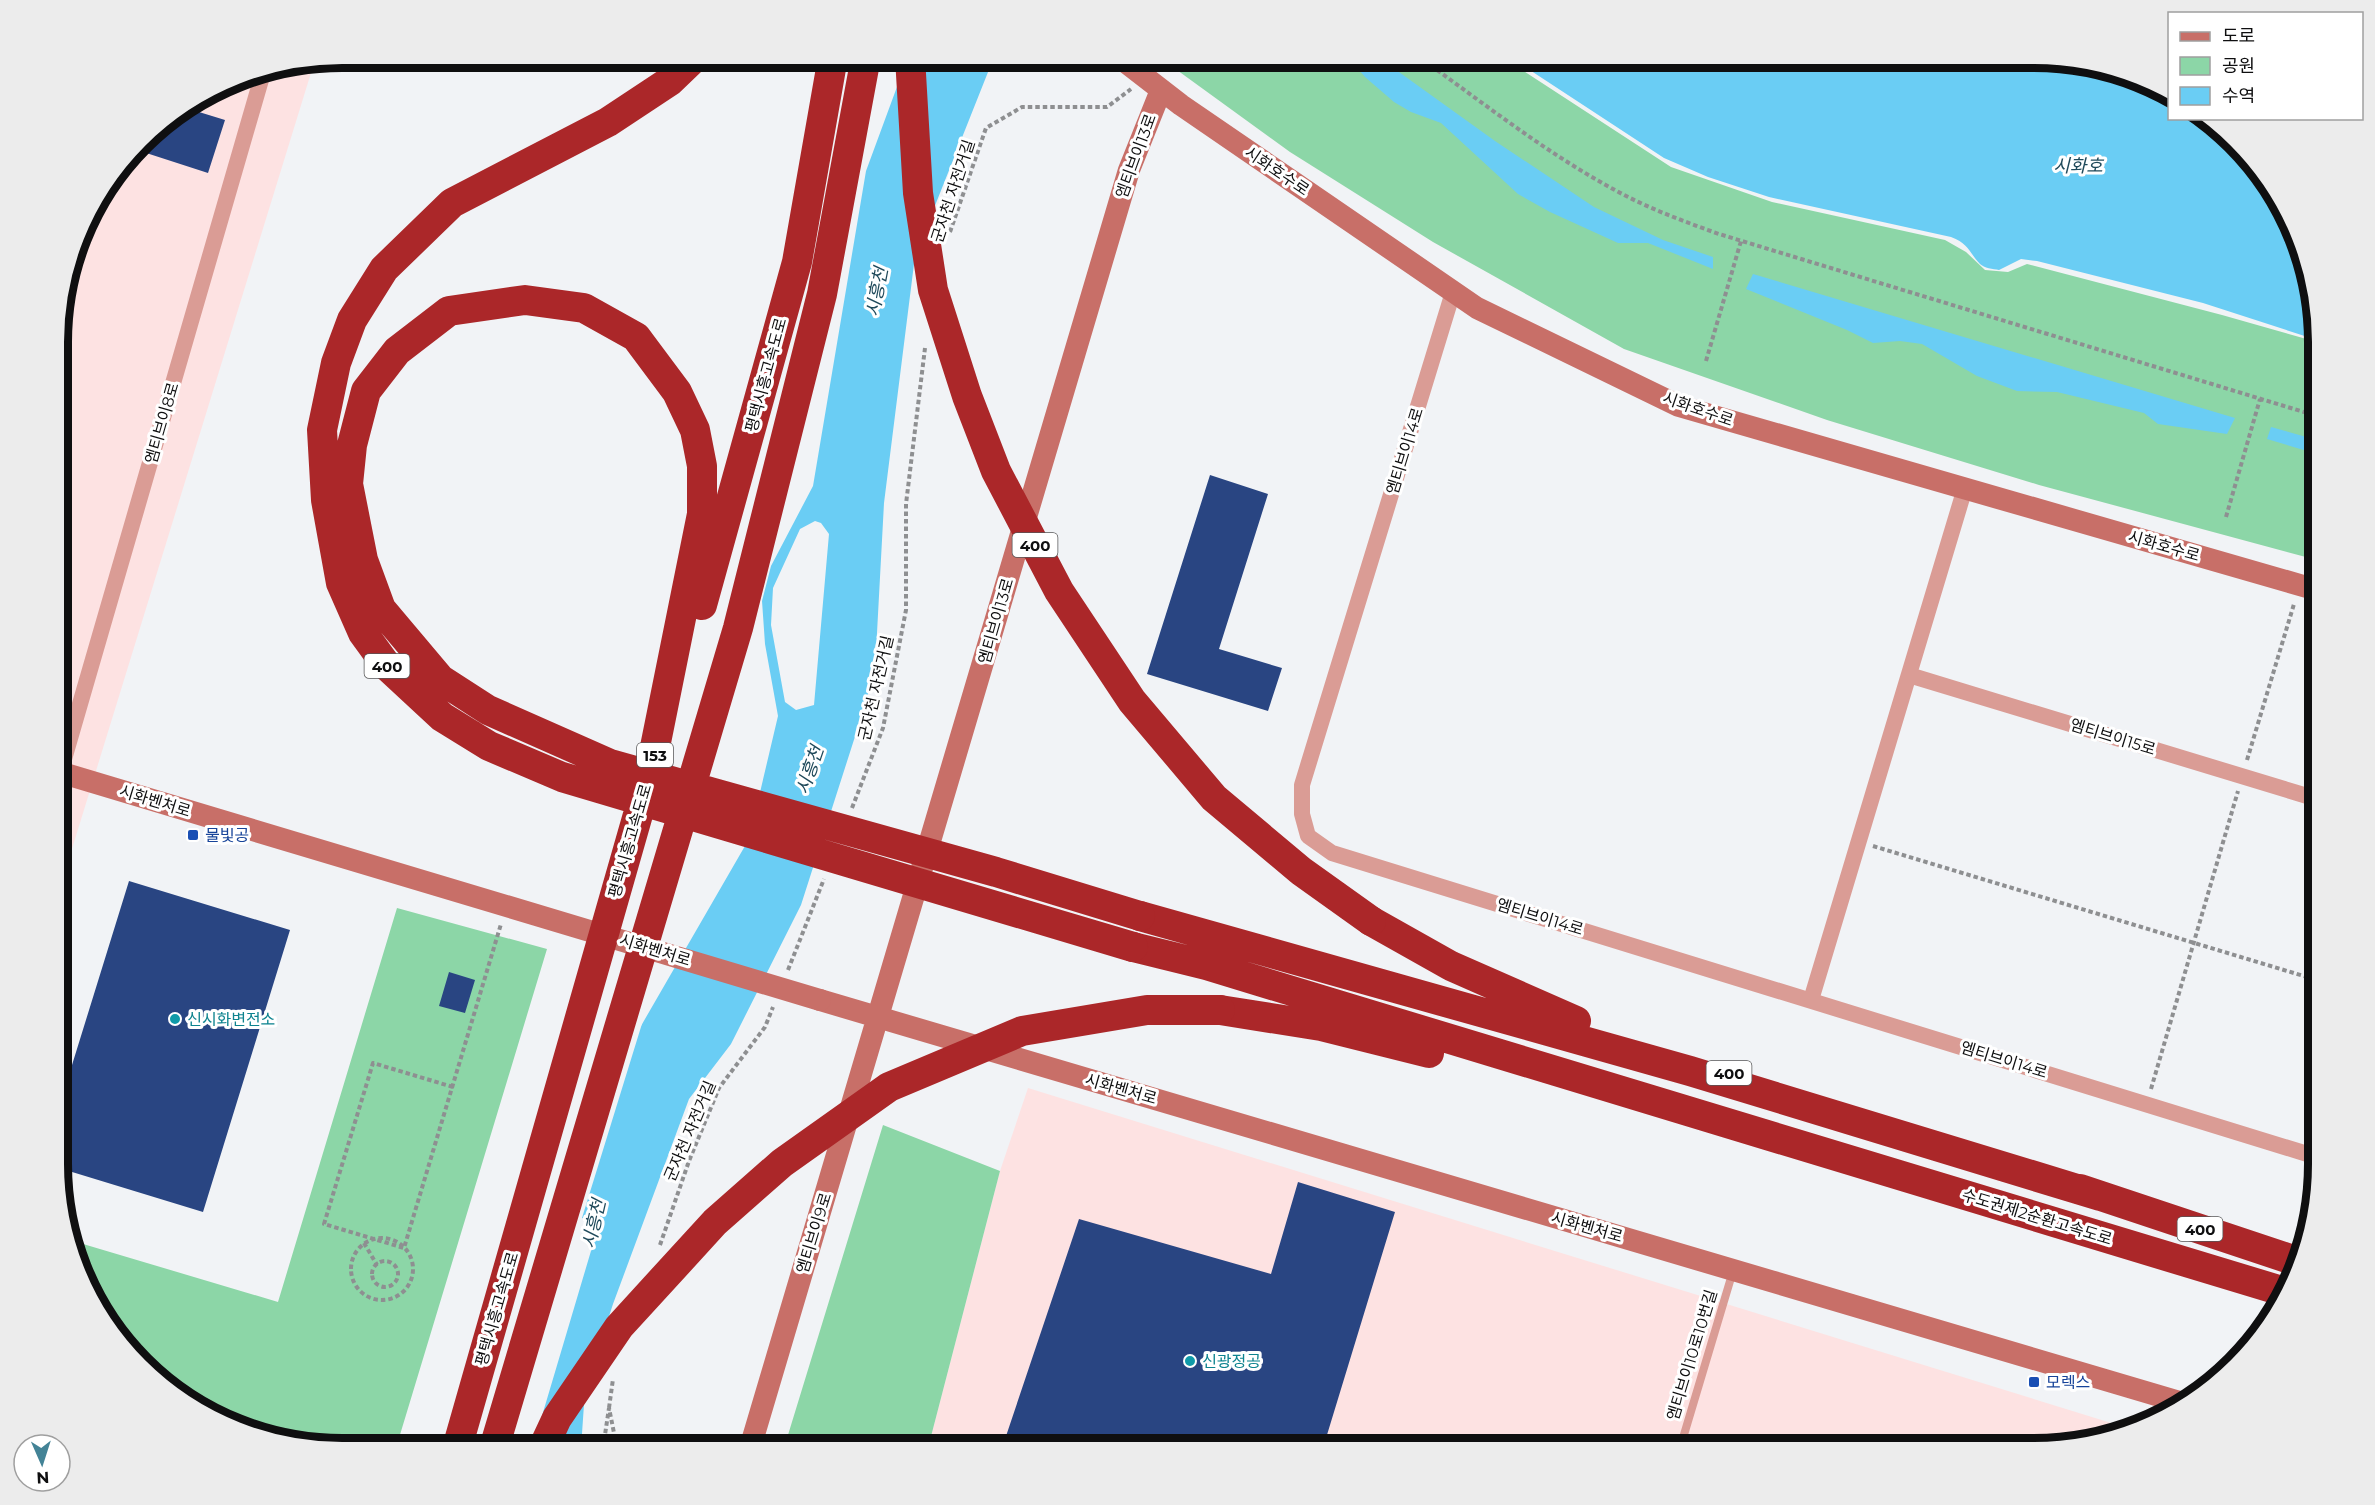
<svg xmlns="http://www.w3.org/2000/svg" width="2375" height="1505" viewBox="0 0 2375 1505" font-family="Montserrat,'Noto Sans KR',sans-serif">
<rect width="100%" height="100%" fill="#f1f3f6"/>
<path fill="#fde2e2" d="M561 57H618L614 71Z
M314 63 59 891V305L86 215 154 128 233 79Z
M1028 1088 2121 1426 2052 1447 928 1448 1000 1171Z"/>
<path fill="#8cd6a7" d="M1159 57H1502L1671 167 1772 202 1945 240 1966 252 1985 270 2008 272 2027 264 2222 315 2317 342V560L2039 485 1827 420 1624 349 1433 242 1290 152Z
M397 908 547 949 396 1448H341L268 1438 184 1400 95 1306 73 1241 278 1302Z
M883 1125 1000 1171 928 1448H784Z"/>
<path fill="#6acdf4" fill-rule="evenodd" d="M908 57H994L915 256 884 503 875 670 860 721 801 905 731 1044 689 1099 613 1304 585 1390 581 1448H508L593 1109 749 839 778 716 765 644 762 601 771 566 813 486 866 171ZM815 521 821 523 829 534 814 705 796 710 785 702 771 625 773 588 800 529Z
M1348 57H1378L1495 141 1594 207 1663 240 1713 257V269L1648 243H1618L1550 212 1518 194 1441 123 1411 112 1394 102 1365 77Z
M1510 57H2034L2107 67 2169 95 2170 118 2204 119 2280 200 2317 323V340L2203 303 2037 261 2021 259 1999 270C1993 269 1984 268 1980 264 1968 251 1969 244 1951 237L1769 197 1708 177 1664 158Z
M1753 274 2235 418 2227 434 2158 424 2144 413 2057 392 2017 391 1977 376 1922 344 1900 341 1873 343 1847 330 1746 289Z
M2271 427 2317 440V454L2267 439Z"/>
<path fill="#f1f3f6" d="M645 1014 582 1218 599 1224 536 1436 562 1447 505 1448 590 1108Z"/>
<path fill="#294582" d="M186 108 225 120 208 173 137 150 154 128Z
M1210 475 1268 494 1219 649 1282 668 1268 711 1147 674Z
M129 881 290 930 203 1212 59 1168V1107Z
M449 972 475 980 465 1013 439 1006Z
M1298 1182 1395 1212 1323 1448H1002L1079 1219 1271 1274Z"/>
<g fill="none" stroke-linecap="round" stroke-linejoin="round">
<path stroke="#8e8f91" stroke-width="4" stroke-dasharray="4.5 3" stroke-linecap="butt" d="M1209 57C1223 67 1233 63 1248 57
M1419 57C1482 102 1545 152 1613 189 1647 208 1683 221 1719 234L2317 416
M950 232 986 128 1022 107H1107L1131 89
M1706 361 1741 241
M2226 517 2260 399
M2247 760 2294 604
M852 808 883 728 906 610V504L925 348
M1873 846 2317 980
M788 970 824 879
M453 1087 373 1063 324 1224 404 1248 501 924
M2151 1089 2238 791
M351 1269a31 31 0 1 1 62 0a31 31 0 1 1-62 0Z
M364 1243 377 1265
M660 1245 689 1161 719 1088 765 1027 773 1007
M372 1274a13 13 0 1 1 26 0a13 13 0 1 1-26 0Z
M609 1408 613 1379
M603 1448 609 1408 617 1448"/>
<path stroke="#da9c95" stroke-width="8" d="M1680 1448 1733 1271"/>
<path stroke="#da9c95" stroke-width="16" d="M1453 292 1302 785V814L1308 836 1332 853 2317 1157
M1909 675 2317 799
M60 773 263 73
M1811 1000 1965 488"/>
<path stroke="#c86f68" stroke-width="22" d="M1119 57 1181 105 1477 308 1679 406 2317 590
M59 772 603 935
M820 1000 2183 1403
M750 1448 1129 170 1161 90"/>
<path stroke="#ab2729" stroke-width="30" d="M1140 916 1690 1071 2100 1196
M1371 921 1451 966 1576 1021
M1133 947 1206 965 2285 1292
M1220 1010 1321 1026 1429 1053
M2080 1189 2299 1262"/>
<path stroke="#c86f68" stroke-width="22" d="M603 935 820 1000"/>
<path stroke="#ab2729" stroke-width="30" d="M695 57 670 81 608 122 452 203 384 269 352 320 336 363 322 430 326 500 341 583 363 633 387 666 442 717 489 746 562 777 1133 947
M910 57 918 193 933 290 967 396 996 471 1059 591 1132 701 1214 798 1301 871 1371 921
M702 605 797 262 833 57
M651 767 702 514V466L695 430 677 392 636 337 584 308 525 300 449 311 397 351 366 391 352 445 348 484 363 560 381 609 440 679 488 710 610 764 996 872 1140 916
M457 1448 647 783
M494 1448 738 628 822 294 866 57
M543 1448 557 1418 619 1327 715 1222 782 1163 889 1087 1022 1031 1147 1010H1220"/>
</g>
<g fill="#1a4fb4" stroke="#fff" stroke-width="2">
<rect x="187" y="829" width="12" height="12" rx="3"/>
<rect x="2028" y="1376" width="12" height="12" rx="3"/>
</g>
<g fill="#0f9aa8" stroke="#fff" stroke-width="2">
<circle cx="175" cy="1019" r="6"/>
<circle cx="1190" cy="1361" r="6"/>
</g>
<g text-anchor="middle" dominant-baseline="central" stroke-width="6" stroke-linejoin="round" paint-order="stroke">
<g fill="#fff" stroke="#575758" stroke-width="1.5">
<rect x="1012.5" y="533" width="45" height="24" rx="4.5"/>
<rect x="364.5" y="654" width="45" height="24" rx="4.5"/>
<rect x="637" y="743" width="36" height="24" rx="4.5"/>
<rect x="1706.5" y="1061" width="45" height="24" rx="4.5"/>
<rect x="2177.5" y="1217" width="45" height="24" rx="4.5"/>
</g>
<g font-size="15" font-weight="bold" fill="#0f0f10">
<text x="1035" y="545">400</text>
<text x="387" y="666">400</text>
<text x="655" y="755">153</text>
<text x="1729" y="1073">400</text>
<text x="2200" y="1229">400</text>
</g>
<g font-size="16" fill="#0f0f10" stroke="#fff">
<text transform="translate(1136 156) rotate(-70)">엠티브이13로</text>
<text transform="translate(1277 171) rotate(34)">시화호수로</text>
<text transform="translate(953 191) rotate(-72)">군자천 자전거길</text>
<text transform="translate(766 375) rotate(-75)">평택시흥고속도로</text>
<text transform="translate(1698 409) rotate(19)">시화호수로</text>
<text transform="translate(162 423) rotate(-74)">엠티브이8로</text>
<text transform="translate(1405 451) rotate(-73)">엠티브이14로</text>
<text transform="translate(2164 546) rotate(16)">시화호수로</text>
<text transform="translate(996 621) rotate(-74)">엠티브이13로</text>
<text transform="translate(876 688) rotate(-77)">군자천 자전거길</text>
<text transform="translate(2113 737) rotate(17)">엠티브이15로</text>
<text transform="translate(155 801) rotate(17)">시화벤처로</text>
<text transform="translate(630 841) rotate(-74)">평택시흥고속도로</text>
<text transform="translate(1540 917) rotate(17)">엠티브이14로</text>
<text transform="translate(655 950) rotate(17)">시화벤처로</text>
<text transform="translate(2004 1060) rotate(17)">엠티브이14로</text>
<text transform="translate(1121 1089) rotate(16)">시화벤처로</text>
<text transform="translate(690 1131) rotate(-67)">군자천 자전거길</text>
<text transform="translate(2037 1217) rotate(17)">수도권제2순환고속도로</text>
<text transform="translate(1587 1227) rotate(16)">시화벤처로</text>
<text transform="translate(814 1233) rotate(-73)">엠티브이9로</text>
<text transform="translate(497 1309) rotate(-74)">평택시흥고속도로</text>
<text transform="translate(1692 1355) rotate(-73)">엠티브이10로10번길</text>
</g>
<g font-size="16" fill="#164399" stroke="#fff" text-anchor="start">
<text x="205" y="835">물빛공</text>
<text x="2046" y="1382">모렉스</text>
</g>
<g font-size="16" fill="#0d838f" stroke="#fff" text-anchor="start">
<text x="187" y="1019">신시화변전소</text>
<text x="1202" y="1361">신광정공</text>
</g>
<g font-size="18" font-style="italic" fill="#1f495a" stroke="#fff">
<text x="2078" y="166">시화호</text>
<text transform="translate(877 292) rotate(-79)">시흥천</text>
<text transform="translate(810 770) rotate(-71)">시흥천</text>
<text transform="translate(594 1224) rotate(-77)">시흥천</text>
</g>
</g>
<path d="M0 0H2375V1505H0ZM342 68H2034A274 274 0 0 1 2308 342V1164A274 274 0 0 1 2034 1438H342A274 274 0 0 1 68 1164V342A274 274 0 0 1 342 68Z" fill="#ececec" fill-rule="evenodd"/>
<path fill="none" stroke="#0f0f10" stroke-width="8" d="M342 68H2034A274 274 0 0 1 2308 342V1164A274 274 0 0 1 2034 1438H342A274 274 0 0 1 68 1164V342A274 274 0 0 1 342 68Z"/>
<rect x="2168" y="12" width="195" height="108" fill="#ffffff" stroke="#9f9f9f" stroke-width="1.5"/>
<rect x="2180" y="32" width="30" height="9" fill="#c86f68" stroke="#9f9f9f" stroke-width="1.5"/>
<text x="2222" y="42" font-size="18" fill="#0f0f10">도로</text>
<rect x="2180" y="57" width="30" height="18" fill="#8cd6a7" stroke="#9f9f9f" stroke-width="1.5"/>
<text x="2222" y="72" font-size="18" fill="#0f0f10">공원</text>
<rect x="2180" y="87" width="30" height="18" fill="#6acdf4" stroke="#9f9f9f" stroke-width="1.5"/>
<text x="2222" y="102" font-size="18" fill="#0f0f10">수역</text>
<g transform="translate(42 1463) rotate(177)"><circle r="28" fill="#ffffff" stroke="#9f9f9f" stroke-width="1.5"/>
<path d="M0-4.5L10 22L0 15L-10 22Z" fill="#438396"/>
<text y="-9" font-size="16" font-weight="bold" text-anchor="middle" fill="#0f0f10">N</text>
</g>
</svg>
